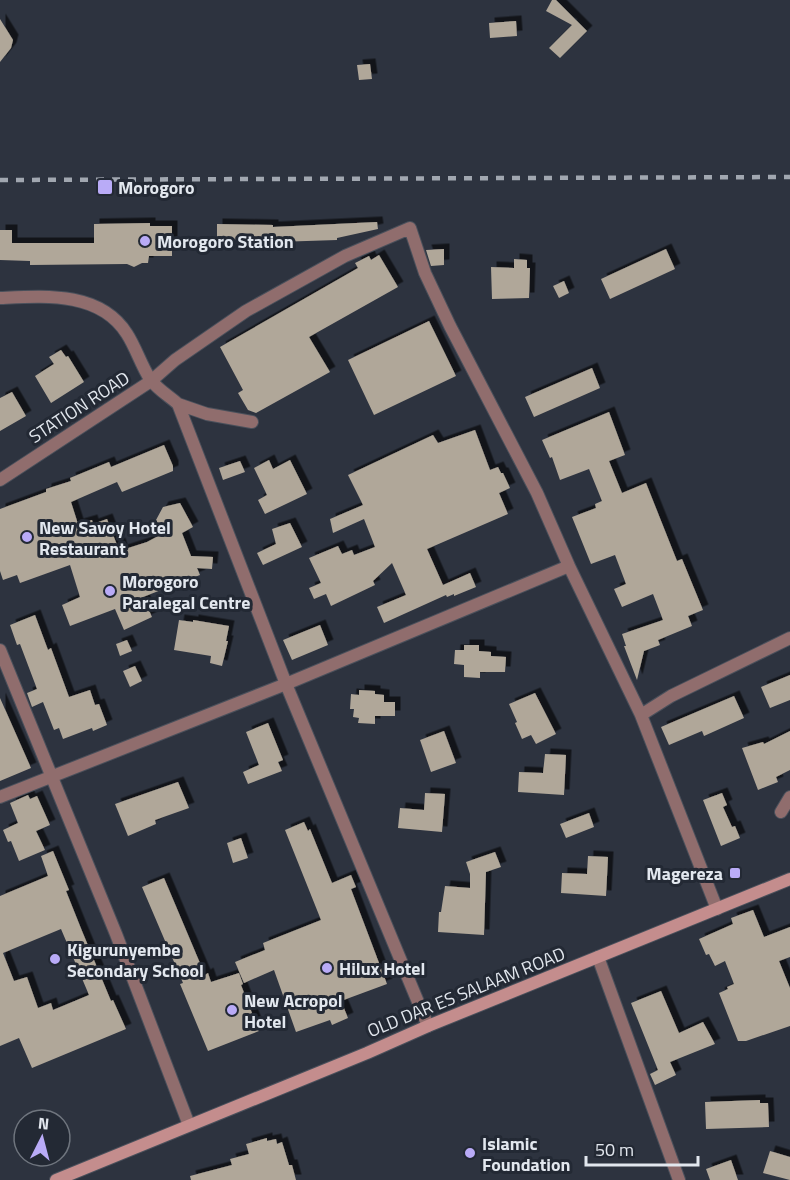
<svg xmlns="http://www.w3.org/2000/svg" width="790" height="1180" viewBox="0 0 790 1180" font-family="'Titillium Web',sans-serif">
<defs>
<filter id="shadow"><feDropShadow dx="5.5" dy="-5.5" stdDeviation="0" flood-color="#0009"/></filter>
</defs>
<rect width="100%" height="100%" fill="#2d333f"/>
<path fill="#b0a799" fill-rule="evenodd" filter="url(#shadow)" d="M552 0H556L587 31 560 58 549 48 572 25 546 11Z
M0 19 13 40 11 48 0 62Z
M516 21 517 36 490 38 489 23Z
M370 64 372 79 359 80 357 65Z
M377 222 378 229 337 238V240L276 242V240H254V248H238V240H217V224L273 225V227Z
M150 223V226H172V256H149L148 263H142L134 267 127 264 30 265V261L0 260V230H12V243H94V224Z
M444 249V265L431 266 426 250Z
M666 249 675 269 610 299 601 279Z
M379 255 398 287 309 337 330 372 256 413 248 410 238 393 243 390 220 347 358 268 355 263 369 256 371 260Z
M514 259 527 260V268H530L529 298 492 299 491 267 514 268Z
M564 281 569 293 559 298 553 286Z
M429 321 456 376 374 415 348 360Z
M61 350 66 357 68 356 84 382 51 403 35 376 54 364 49 357Z
M592 368 600 388 534 417 525 397Z
M12 392 26 416 0 431V398Z
M609 412 625 455 609 461 622 493 646 483 677 561 682 559 703 610 688 616 692 626 658 640 660 645 644 651 637 680 624 646H626L622 634 663 620 653 594 622 607 614 589 626 584 615 555 591 564 572 517 596 508 595 504 602 501 589 469 560 480 552 457 550 458 542 440Z
M475 430 490 470 498 467 501 473H503L510 488 499 493 508 514 427 549 443 585 470 573 476 587 454 596V594L447 597 446 595 384 623 377 607 406 595 392 563 373 581 375 585 331 606 326 594 314 599 309 588 321 583 309 558 338 546 342 554 352 550 354 555 375 547 364 519 333 533 330 519 363 505 348 475 433 435 438 443Z
M164 445 173 466V471L122 492 117 482 71 502 78 524 92 520 93 524 107 519 117 545 120 543 122 550 147 542 162 534 156 520 163 507 180 503 193 527 182 533 191 556 213 557 212 569 197 568 200 575 143 597 152 617 124 630 115 609 70 626 62 605 80 597 70 565 20 583 17 575 3 580 0 571V509L46 492V489L71 481 70 478 109 462 111 467Z
M269 460 273 469 290 460 307 494 265 514 258 500 267 495 254 468Z
M240 461 245 472 223 480 219 468Z
M290 523 302 547 263 565 257 553 276 544 272 529Z
M35 615 48 650 51 648 69 697 90 690 95 705 99 704 107 725 93 731 92 728 63 739 59 728 54 730 43 702 32 707 27 693 37 689 20 644 17 645 10 625Z
M179 620 193 622V620L229 626 226 641H228L222 666 210 663 211 656 174 650Z
M320 625 328 645 292 660 283 640Z
M127 640 132 651 120 656 116 644Z
M464 645H479V651L491 652V656L506 657 505 672H480V678L464 677V665L454 664 455 650H464Z
M135 666 142 681 130 687 123 671Z
M790 675V700L770 708 761 687Z
M359 690 375 691V694L384 695V702H395V716H375V724L358 723 359 718 353 717 354 709H350L351 694 359 695Z
M535 693 556 734 536 744 531 735 522 739 515 723 517 722 509 704Z
M734 696 744 718 704 736 702 731 669 745 661 727Z
M0 698 31 768 0 781Z
M268 723 283 760 278 762 282 771 248 784 243 772 259 765 246 732Z
M444 731 456 763 431 772 420 740Z
M790 731V770L776 777 778 782 758 790 742 748 763 742 764 744Z
M545 754 566 755 564 795 518 792 519 772 543 773Z
M178 782 189 808 155 820 156 824 128 836 115 804Z
M425 793 445 794 442 832 398 828 400 808 424 810Z
M722 793 727 805 723 807 732 827 735 826 740 838 721 846 703 800Z
M28 795 30 799 37 796 50 825 36 831 45 850 19 861 11 841 8 842 3 830 18 823 10 803Z
M589 813 594 827 566 838 560 824Z
M304 822 308 831 310 829 332 883 351 875 356 887 351 889 387 984 341 1001 348 1018 332 1025 330 1020 296 1032 274 970 244 983 235 962 265 950 263 943 321 920 285 830Z
M241 838 248 858 233 863 227 843Z
M53 851 69 890 66 891 82 931 111 1001 113 1000 126 1029 32 1068 19 1038 0 1046V896L48 876 41 856ZM61 929 89 995 53 1010 51 1003 38 1008 27 977 14 981 3 953Z
M495 852 501 867 486 872 484 935 438 932 439 912H441L445 886 470 888V874L466 862Z
M588 856 608 857 606 896 561 893 562 873 587 874Z
M164 878 205 975 208 973 211 982 239 973 243 984 241 985 259 1031 208 1051 180 984 183 983 142 887Z
M753 910 764 937 790 927V957L779 961 790 988V1026L746 1041H738L719 993 728 989 727 987 734 984 725 961 715 966 709 954 706 955 699 939 733 924 731 918Z
M661 991 679 1033 703 1022 715 1044 670 1062 676 1075 655 1085 650 1074 658 1070 631 1003Z
M760 1100V1103H768L769 1127 706 1129 705 1102Z
M267 1138V1141L276 1139 277 1144 282 1142 289 1165H292L296 1180H191L190 1176 232 1165 230 1159 249 1154 246 1144Z
M770 1151 790 1157V1180L763 1173Z
M731 1160 738 1180H710L706 1169Z"/>
<g fill="none" stroke-linecap="round" stroke-linejoin="round">
<defs>
<path id="minor" d="M0 298C44 296 100 291 127 334 136 348 141 365 150 379 157 389 169 396 178 404L286 684 428 1026
M178 404 207 414 252 422
M0 480 151 381 175 360 246 311 345 256 410 228 425 273 450 326 537 493 569 566 641 715 717 909
M0 650 116 934 189 1125
M641 715 671 696 790 638
M0 797 286 684 569 566
M781 812 790 797
M598 957 679 1180"/>
<path id="secondary" d="M56 1180 367 1053 428 1026 790 879"/>
</defs>
<use href="#minor" stroke="#4a505b" stroke-width="14"/>
<use href="#secondary" stroke="#4a505b" stroke-width="14"/>
<use href="#minor" stroke="#906d6d" stroke-width="12"/>
<use href="#secondary" stroke="#c48d8d" stroke-width="12"/>
<path stroke="#a1a7b0" stroke-width="4.5" stroke-dasharray="8 8" stroke-linecap="butt" d="M0 180 790 177"/>
</g>
<g fill="#b9abf7" stroke="#232934" stroke-width="2">
<rect x="97" y="179" width="16" height="16" rx="3"/>
<circle cx="145" cy="241" r="6"/>
<circle cx="27" cy="537" r="6"/>
<circle cx="110" cy="591" r="6"/>
<rect x="729" y="867" width="12" height="12" rx="3"/>
<circle cx="55" cy="959" r="6"/>
<circle cx="327" cy="968" r="6"/>
<circle cx="232" cy="1010" r="6"/>
<circle cx="470" cy="1153" r="6"/>
</g>
<g text-anchor="middle" dominant-baseline="central" stroke-width="6" stroke-linejoin="round" paint-order="stroke">
<g font-size="18" font-weight="bold" fill="#e2e7ee" stroke="#232934" text-anchor="start">
<text x="118" y="187">Morogoro</text>
<text x="157" y="241">Morogoro Station</text>
<text x="39" y="527">New Savoy Hotel<tspan x="39" dy="21">Restaurant</tspan></text>
<text x="122" y="581">Morogoro<tspan x="122" dy="21">Paralegal Centre</tspan></text>
<text x="723" y="873" text-anchor="end">Magereza</text>
<text x="67" y="949">Kigurunyembe<tspan x="67" dy="21">Secondary School</tspan></text>
<text x="339" y="968">Hilux Hotel</text>
<text x="244" y="1000">New Acropol<tspan x="244" dy="21">Hotel</tspan></text>
<text x="482" y="1143">Islamic<tspan x="482" dy="21">Foundation</tspan></text>
</g>
<g font-size="18" fill="#e2e7ee" stroke="#232934">
<text transform="translate(79 407) rotate(-33)">STATION ROAD</text>
<text transform="translate(466 992) rotate(-22)">OLD DAR ES SALAAM ROAD</text>
</g>
</g>
<g transform="translate(42 1138) rotate(6)"><circle r="28" fill="#232934" stroke="#6f757e" stroke-width="1.5"/>
<path d="M0-4.5L10 22L0 15L-10 22Z" fill="#b9abf7"/>
<text y="-9" font-size="16" font-weight="bold" text-anchor="middle" fill="#e2e7ee">N</text>
</g>
<path d="M586 1156v9h112v-9" fill="none" stroke="#e2e7ee" stroke-width="3"/>
<text x="595" y="1156" font-size="18" fill="#e2e7ee" stroke="#232934" stroke-width="4.5" paint-order="stroke">50 m</text>
</svg>
